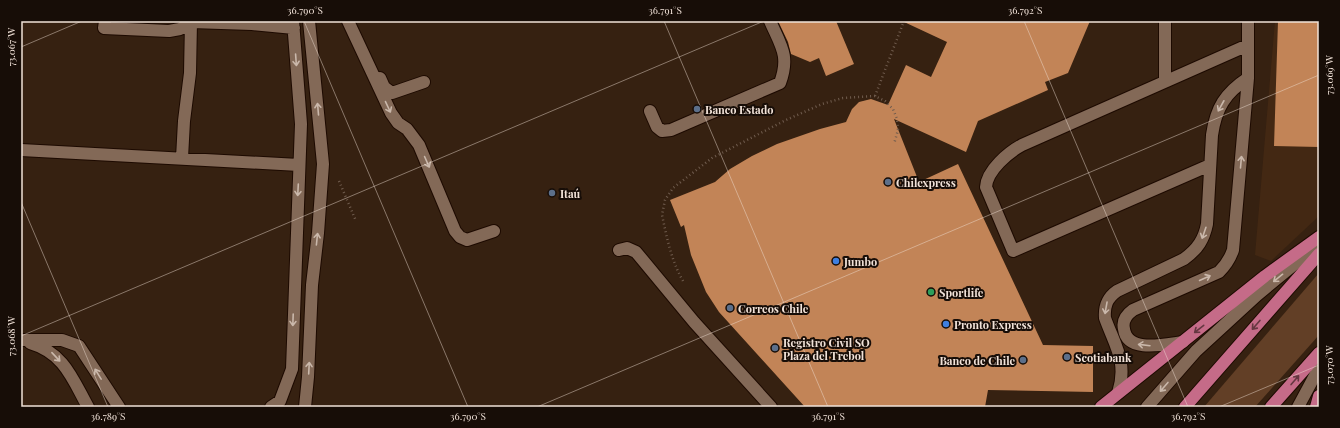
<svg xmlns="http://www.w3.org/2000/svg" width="1340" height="428" viewBox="0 0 1340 428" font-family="'Playfair Display',serif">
<rect width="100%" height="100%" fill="#362111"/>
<path fill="#432813" d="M1275 21H1319V216L1271 261 1255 255Z"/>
<path fill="#623f26" d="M1319 273V335L1255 407H1204Z"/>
<path fill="#c28457" d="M778 21H836L854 64 826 76 819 58 810 62 791 54 788 42Z
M902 21H1090L1068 73 1045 82 1048 90 978 121 966 152 894 119 919 182 958 164 1043 345 1093 346V392L988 390 985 407H805L719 312 706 292 691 255 684 225 681 227 670 200 715 182 730 169 752 156 777 144 820 129 846 122 852 109 859 102 871 99 888 105 906 65 931 77 947 42Z
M1278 21 1319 22V147L1274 146Z"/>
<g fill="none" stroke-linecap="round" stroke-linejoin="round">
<defs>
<path id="minor" d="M105 21 104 28 169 31 180 29 191 22 252 24 294 28
M348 21 391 113 398 123 407 129 419 145 455 231 460 237 467 240 494 231
M380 78 384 87 392 93 424 82
M1165 81V21
M650 111 657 127 662 131 671 130 780 83C790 56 781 46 770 21
M21 150 299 165
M182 158 184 121 190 73 191 22
M1210 165 1013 251 986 187C987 170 1009 152 1022 145L1248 45
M619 250 627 248 636 252 694 322 771 407
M21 340H62L79 346 119 407
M1183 342C1166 344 1127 354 1124 329 1122 321 1126 315 1133 310L1219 272C1226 265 1230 259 1233 250L1248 78V21
M30 343C64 353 72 378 88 407
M1118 393C1128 362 1115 346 1105 318 1104 306 1107 298 1117 291L1184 259C1198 249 1204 239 1207 224L1212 135C1216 108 1225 93 1248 78
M271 407 280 401 292 369 301 124 293 21
M305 407 308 377 312 285 318 233 323 164 309 21
M1147 407 1196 351 1257 295 1319 244
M1298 407 1319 368"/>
<path id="major" d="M1101 407 1265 276 1319 237
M1185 407 1319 254
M1271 407 1319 353
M1316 407 1319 396"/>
</defs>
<use href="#minor" stroke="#1d0a00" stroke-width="14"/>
<use href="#major" stroke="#1d0a00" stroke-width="14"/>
<path stroke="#705c4e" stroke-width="2.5" stroke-dasharray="1 3" stroke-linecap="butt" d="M875 96 904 21
M339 181 356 221
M683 281C671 260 667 238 662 215L665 200 673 188 712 158 786 120 822 104 843 98 875 96 885 101 893 109 897 119 898 130 894 144"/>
<use href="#minor" stroke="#836957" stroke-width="12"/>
<use href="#major" stroke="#c56b88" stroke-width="12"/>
</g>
<defs><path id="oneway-shaft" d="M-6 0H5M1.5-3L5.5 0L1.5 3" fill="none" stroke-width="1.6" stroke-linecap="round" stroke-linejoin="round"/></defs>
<g stroke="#cab8ab">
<use href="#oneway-shaft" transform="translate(296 60) rotate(86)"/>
<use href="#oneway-shaft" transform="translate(1221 106) rotate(119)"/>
<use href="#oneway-shaft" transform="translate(388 107) rotate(65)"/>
<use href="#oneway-shaft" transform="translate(318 109) rotate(-95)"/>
<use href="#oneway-shaft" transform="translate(427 162) rotate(66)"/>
<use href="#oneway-shaft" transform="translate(1241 162) rotate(-85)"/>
<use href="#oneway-shaft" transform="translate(298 190) rotate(93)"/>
<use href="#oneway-shaft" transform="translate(1204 233) rotate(109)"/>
<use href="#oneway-shaft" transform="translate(317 239) rotate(-84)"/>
<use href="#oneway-shaft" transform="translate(1205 278) rotate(-24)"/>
<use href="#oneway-shaft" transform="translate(1278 278) rotate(141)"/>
<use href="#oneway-shaft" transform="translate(1106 308) rotate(100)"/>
<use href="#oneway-shaft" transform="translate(293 320) rotate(92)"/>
<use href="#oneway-shaft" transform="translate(1144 345) rotate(-173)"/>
<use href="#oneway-shaft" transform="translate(56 357) rotate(47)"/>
<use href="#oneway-shaft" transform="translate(309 368) rotate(-87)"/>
<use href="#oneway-shaft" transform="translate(98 374) rotate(-122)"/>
<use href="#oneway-shaft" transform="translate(1164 387) rotate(131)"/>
</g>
<g stroke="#653741">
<use href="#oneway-shaft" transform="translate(1256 325) rotate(131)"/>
<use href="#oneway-shaft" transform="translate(1199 329) rotate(142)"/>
<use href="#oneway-shaft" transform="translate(1295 380) rotate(-49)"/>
</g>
<path fill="none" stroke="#f1e2d8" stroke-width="1" stroke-opacity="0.45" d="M304 21 468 407M664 21 828 407M1024 21 1188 407M21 47 82 21M21 202 108 407M21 336 764 21M537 407 1319 75M1219 407 1319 365"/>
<g fill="#5c6f8a" stroke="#170d07" stroke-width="1.5">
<circle cx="697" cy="109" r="4"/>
<circle cx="888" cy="182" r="4"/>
<circle cx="552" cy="193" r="4"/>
<circle cx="730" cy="308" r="4"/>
<circle cx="775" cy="348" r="4"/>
<circle cx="1067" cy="357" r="4"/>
<circle cx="1023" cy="360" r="4"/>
</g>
<g fill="#3f7fe0" stroke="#170d07" stroke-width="1.5">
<circle cx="836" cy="261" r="4"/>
<circle cx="946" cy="324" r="4"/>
</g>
<circle fill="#2e9e5b" stroke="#170d07" stroke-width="1.5" cx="931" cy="292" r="4"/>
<g text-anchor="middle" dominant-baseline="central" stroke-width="4" stroke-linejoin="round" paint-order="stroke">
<g font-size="11" font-weight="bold" fill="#f1e2d8" stroke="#170d07" text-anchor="start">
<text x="705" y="109">Banco Estado</text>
<text x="896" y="182">Chilexpress</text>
<text x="560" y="193">Itaú</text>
<text x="844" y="261">Jumbo</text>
<text x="939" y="292">Sportlife</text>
<text x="738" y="308">Correos Chile</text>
<text x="954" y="324">Pronto Express</text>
<text x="783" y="342">Registro Civil SO<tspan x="783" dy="13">Plaza del Trebol</tspan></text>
<text x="1075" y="357">Scotiabank</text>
<text x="1015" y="360" text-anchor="end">Banco de Chile</text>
</g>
</g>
<rect width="1340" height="428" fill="none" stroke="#170d07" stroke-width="44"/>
<rect x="22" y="22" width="1296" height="384" fill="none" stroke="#f1e2d8" stroke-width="1.5"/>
<g font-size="10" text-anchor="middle" fill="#f1e2d8">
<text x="305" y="14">36.790°S</text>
<text x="665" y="14">36.791°S</text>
<text x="1025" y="14">36.792°S</text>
<text transform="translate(11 47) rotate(-90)" y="4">73.067°W</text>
<text transform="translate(1329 75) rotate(-90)" y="4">73.069°W</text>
<text transform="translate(11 336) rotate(-90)" y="4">73.068°W</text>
<text transform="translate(1329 365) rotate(-90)" y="4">73.070°W</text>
<text x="108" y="420">36.789°S</text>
<text x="468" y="420">36.790°S</text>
<text x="828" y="420">36.791°S</text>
<text x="1188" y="420">36.792°S</text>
</g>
</svg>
